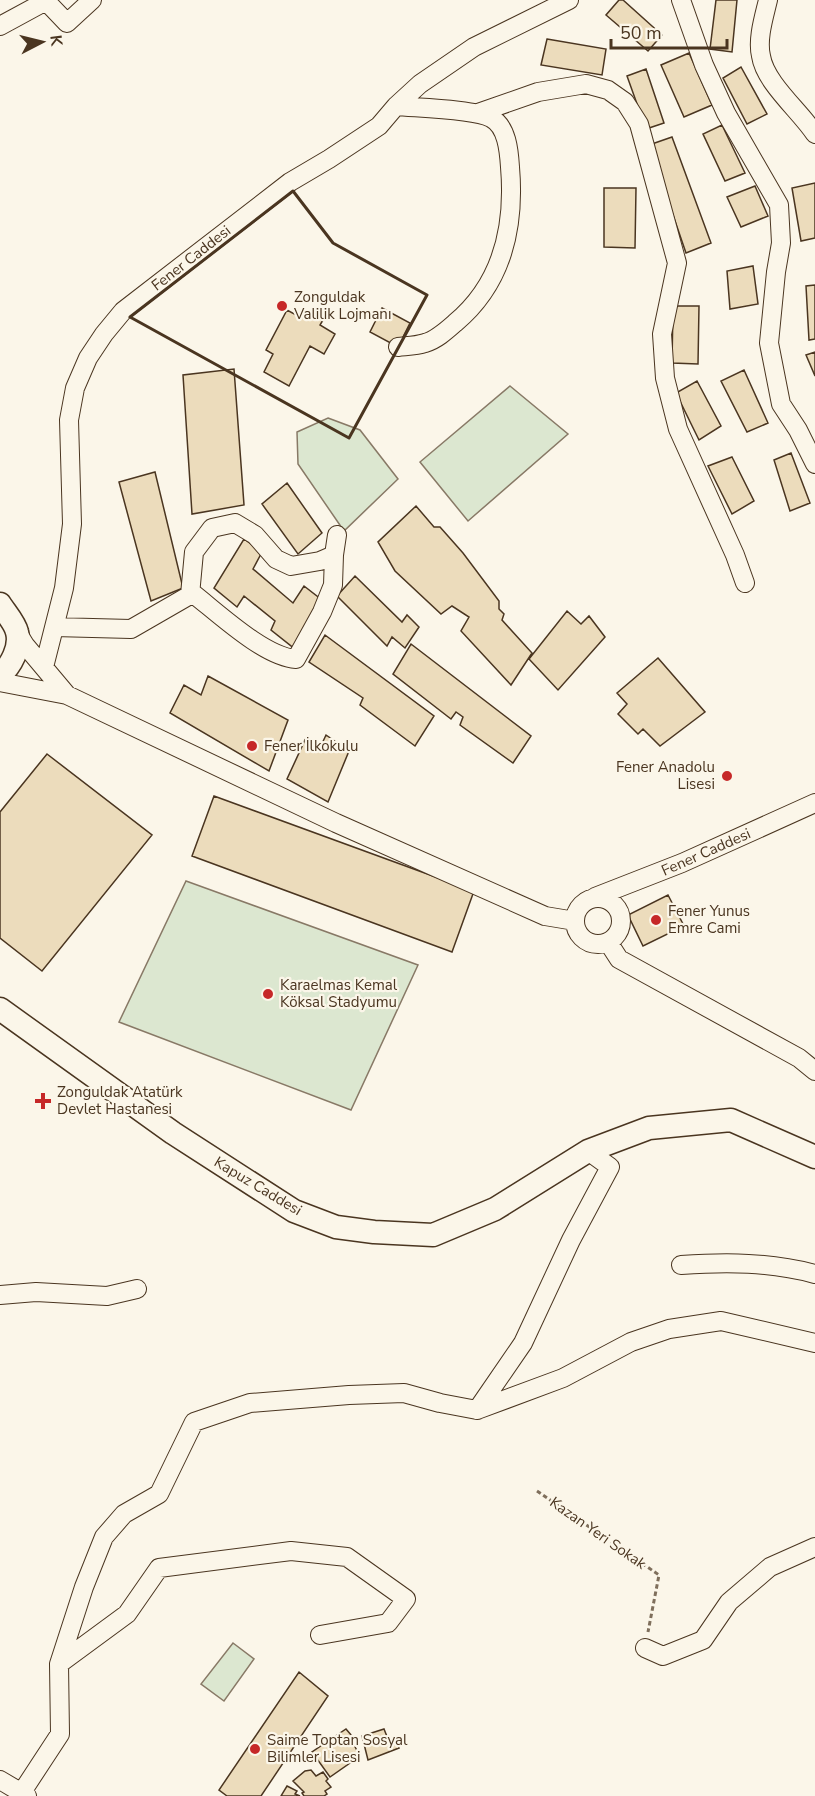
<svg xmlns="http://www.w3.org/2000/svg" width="815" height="1796" viewBox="0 0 815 1796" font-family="'Nunito Sans',sans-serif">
<rect width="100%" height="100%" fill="#fbf6e9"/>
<path fill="#dce7d0" stroke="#887966" stroke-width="1.5" d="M510 386 568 434 468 521 420 462Z
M328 418 360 430 398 479 344 531 298 464 297 432Z
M186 881 418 965 351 1110 119 1022Z
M233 1643 254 1659 224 1701 201 1684Z"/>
<path fill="#ecdcbc" stroke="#4a3520" stroke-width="1.5" d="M619 0H623L662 35 648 51 606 15Z
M716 0H737L732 52 710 49Z
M547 39 606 49 602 75 541 65Z
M689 53 712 105 684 117 661 65Z
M741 67 767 114 747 124 723 78Z
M646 69 664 123 646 129 627 76Z
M722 125 745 173 725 181 703 134Z
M672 137 711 243 686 253 649 145Z
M815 183V238L801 241 792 188Z
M755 186 768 216 741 227 727 197Z
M604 188H636L635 248 604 247Z
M753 266 758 304 730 309 727 271Z
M815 285V339L809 340 806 286Z
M673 306H699L698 364 672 363Z
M382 308 410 323 398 347 370 332Z
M302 309 323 320 320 325 335 334 324 354 310 346 289 386 264 372 273 354 266 350 287 310 298 316Z
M815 352V376L806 355Z
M234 369 244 505 192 514 183 375Z
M744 370 768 423 747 432 721 381Z
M697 381 721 426 699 440 676 393Z
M791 453 810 503 790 511 774 460Z
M732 457 754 501 732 514 708 466Z
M155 472 183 588 151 601 119 482Z
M287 483 322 533 298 554 262 504Z
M416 506 434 527H440L463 553 499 601V609L504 614 502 620 532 653 511 685 461 631 469 617 452 606 441 614 395 571 378 542Z
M244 539 262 552 253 569 293 603 304 586 322 600 295 649 271 630 275 621 244 596 237 607 214 588Z
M355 576 402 622 407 615 419 627 405 648 392 637 387 646 337 596Z
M567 611 581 624 589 616 605 637 558 690 529 659Z
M325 635 434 716 415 746 360 705 363 698 309 662Z
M411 644 531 736 513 763 460 725 463 717 456 712 451 719 393 674Z
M658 658 705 712 660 746 643 729 638 734 618 714 627 704 617 693Z
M208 676 288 720 269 771 170 713 184 685 201 695Z
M326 735 349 751 328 802 287 779 305 740 319 750Z
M47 754 152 835 42 971 0 938V812Z
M214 796 474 891 452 952 192 856Z
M668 895 684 926 643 946 628 915Z
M299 1672 328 1696 261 1796H227L219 1790Z
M346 1729 357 1742 354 1745 360 1756 330 1777 312 1752Z
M384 1729 388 1739 394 1737 399 1748 368 1760 362 1736Z
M311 1770 316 1776 323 1772 328 1779 326 1781 331 1787 325 1791 327 1794 324 1796H304L302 1793 304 1792 293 1781 305 1771Z
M287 1786 297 1791 295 1794 300 1796H281Z"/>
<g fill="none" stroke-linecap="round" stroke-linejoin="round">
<defs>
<path id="minor" d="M681 0 704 65 726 113 779 205 781 243 776 272 769 343 781 404 798 430 815 464
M768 0C764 17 757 39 761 56 765 83 801 112 815 134
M0 26 46 1 67 23 92 0
M396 106C418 108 474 109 491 118 507 126 509 151 510 167 515 226 503 283 455 323 446 331 436 340 425 343 416 346 406 346 398 347
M478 113 538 92 586 84 608 90 625 102 639 124 677 263 662 334 665 378 678 429 735 555 745 583
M191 592C217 612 264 657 296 659L322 612 333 585 334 555
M54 627 131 629 190 595 194 552 212 528 235 523 255 535 276 559 291 566 320 561 334 555 337 535
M17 632 25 645 67 695
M44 667 64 588 72 524 69 420 75 388 88 358 104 334 123 311 290 182 329 159 379 126 396 106 420 84 474 47 569 0
M0 682 67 695 336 823 545 916 575 921
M595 897 682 863 815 803
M575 921a23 23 0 1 1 46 0a23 23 0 1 1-46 0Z
M608 942 619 959 799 1058 815 1071
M681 1265C727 1262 770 1262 815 1274
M0 1295 36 1292 107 1296 137 1289
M477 1410 563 1378 631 1342 669 1329 721 1321 815 1343
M645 1648 663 1656 703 1640 729 1602 770 1567 815 1547
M59 1664 127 1614 159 1568 291 1551 347 1557 406 1599 388 1623 320 1635
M0 1780 27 1796
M22 1792 60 1734 59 1664 84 1587 104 1537 124 1514 159 1494 194 1422 250 1403 349 1395 404 1393 440 1403 477 1410 523 1343 571 1240 610 1167 588 1151"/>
<path id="major" d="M0 604C5 612 15 623 17 632 21 647 11 666 0 675
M0 1009 173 1133 294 1211 336 1227 374 1232 433 1235 495 1209 588 1151 649 1128 731 1120 815 1157"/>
</defs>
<use href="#minor" stroke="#4a3520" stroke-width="20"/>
<use href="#major" stroke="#4a3520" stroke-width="25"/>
<path stroke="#7f6f5c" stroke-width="3" stroke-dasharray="4.5 3" stroke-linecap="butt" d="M537 1491 659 1575 648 1632"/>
<use href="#minor" stroke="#fbf6e9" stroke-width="18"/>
<use href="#major" stroke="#fbf6e9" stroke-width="22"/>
<path stroke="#4a3520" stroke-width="3" d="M293 191 333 243 427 295 349 438 130 317Z"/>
</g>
<g fill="#c62828" stroke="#fbf6e9" stroke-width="2">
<circle cx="282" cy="306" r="6"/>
<circle cx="252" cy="746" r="6"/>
<circle cx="727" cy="776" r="6"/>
<circle cx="656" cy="920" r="6"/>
<circle cx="268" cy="994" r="6"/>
<path d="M40 1092h6v6h6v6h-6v6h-6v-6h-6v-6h6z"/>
<circle cx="255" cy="1749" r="6"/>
</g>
<g text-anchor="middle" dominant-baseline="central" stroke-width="4.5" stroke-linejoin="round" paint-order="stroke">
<g font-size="15" fill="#4a3520" stroke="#fbf6e9">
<text transform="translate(191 258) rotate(-38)">Fener Caddesi</text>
<text transform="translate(706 852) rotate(-24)">Fener Caddesi</text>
<text transform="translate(258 1186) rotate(31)">Kapuz Caddesi</text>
<text transform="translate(598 1533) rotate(35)">Kazan Yeri Sokak</text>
</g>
<g font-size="15" fill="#4a3520" stroke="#fbf6e9" text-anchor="start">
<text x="294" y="297">Zonguldak<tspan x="294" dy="17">Valilik Lojmanı</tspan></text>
<text x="264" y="746">Fener İlkokulu</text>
<text x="715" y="767" text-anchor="end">Fener Anadolu<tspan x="715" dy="17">Lisesi</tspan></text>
<text x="668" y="911">Fener Yunus<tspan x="668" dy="17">Emre Cami</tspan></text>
<text x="280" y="985">Karaelmas Kemal<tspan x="280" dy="17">Köksal Stadyumu</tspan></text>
<text x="57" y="1092">Zonguldak Atatürk<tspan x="57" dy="17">Devlet Hastanesi</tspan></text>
<text x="267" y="1740">Saime Toptan Sosyal<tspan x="267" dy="17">Bilimler Lisesi</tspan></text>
</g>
</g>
<g transform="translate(42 42) rotate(83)" stroke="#fbf6e9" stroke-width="4.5" paint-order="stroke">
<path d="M0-4.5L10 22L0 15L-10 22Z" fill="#4a3520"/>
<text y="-9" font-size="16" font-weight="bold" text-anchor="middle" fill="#4a3520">K</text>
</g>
<path d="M611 39v9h116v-9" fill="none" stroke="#4a3520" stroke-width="3"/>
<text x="620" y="39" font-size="18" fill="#4a3520" stroke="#fbf6e9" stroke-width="4.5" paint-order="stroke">50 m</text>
</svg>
